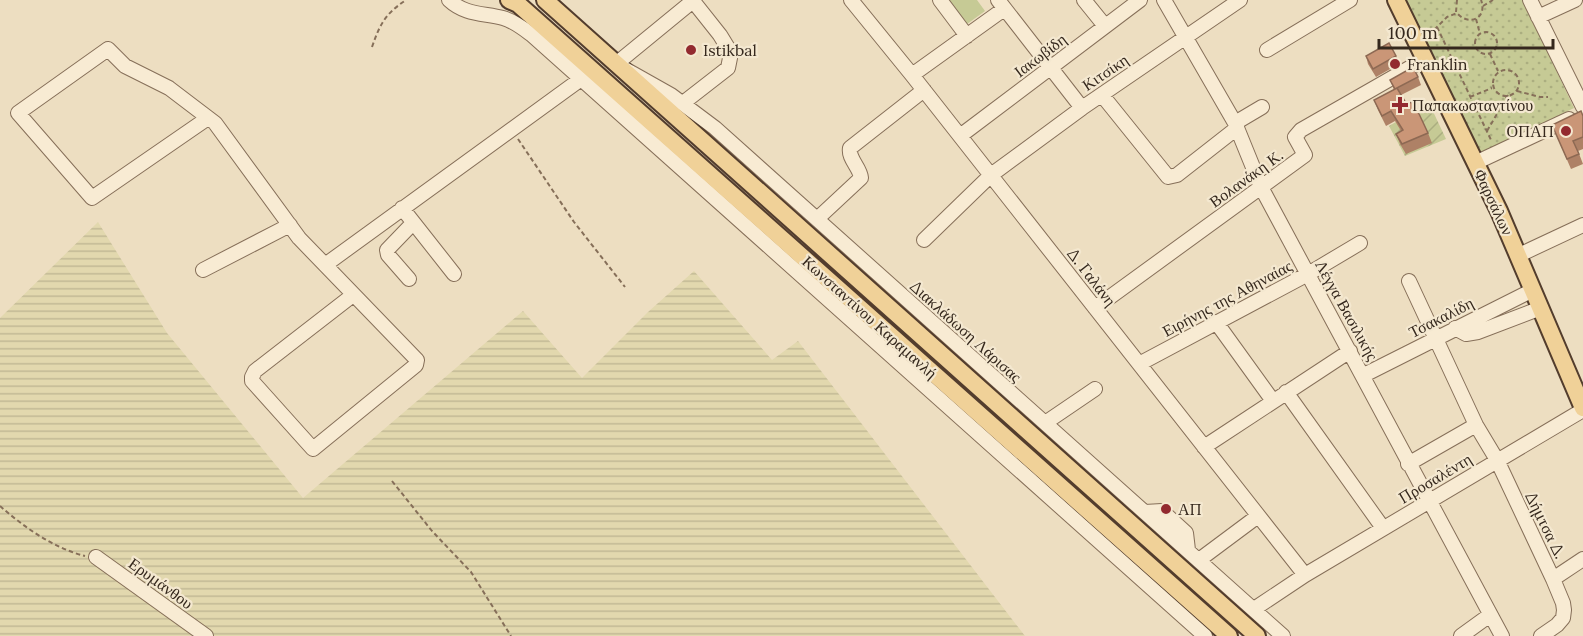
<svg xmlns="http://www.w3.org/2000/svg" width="1583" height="636" viewBox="0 0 1583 636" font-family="Lora,serif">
<defs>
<pattern id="farmland-rules" width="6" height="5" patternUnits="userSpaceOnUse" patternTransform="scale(1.5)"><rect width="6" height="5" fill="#e2d8ae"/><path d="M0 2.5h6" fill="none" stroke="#c2b995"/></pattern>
<pattern id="park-dots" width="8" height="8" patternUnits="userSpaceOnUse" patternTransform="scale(1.5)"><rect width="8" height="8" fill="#c6ca95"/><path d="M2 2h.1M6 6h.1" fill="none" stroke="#abae80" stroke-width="1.8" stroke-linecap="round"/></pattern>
<pattern id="garden-furrows" width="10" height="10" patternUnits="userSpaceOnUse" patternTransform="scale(1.5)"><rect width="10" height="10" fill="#c6ca95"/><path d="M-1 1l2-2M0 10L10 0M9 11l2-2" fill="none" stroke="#abae80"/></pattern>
</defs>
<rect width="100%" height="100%" fill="#eddec1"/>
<path fill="url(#farmland-rules)" d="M98 222 167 333 303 498 523 311 582 378 648 312 694 271 772 360 798 341 1025 636H0V318Z"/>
<path fill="#c6ca95" d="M932 0H977L985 11 956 32Z"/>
<path fill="url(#park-dots)" d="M1404 0H1523L1574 108 1480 155Z"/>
<path fill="url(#garden-furrows)" d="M1429 103 1446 139 1405 156 1389 126Z"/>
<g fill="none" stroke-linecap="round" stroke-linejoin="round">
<defs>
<path id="minor" d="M449 0C465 15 483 13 503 18 514 21 524 29 532 35L1205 636
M694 0 616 64 671 95 715 128 1283 636
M851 0 912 75 1305 575
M940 0 967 36
M998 0 1082 108
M1084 0 1105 26
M1164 0 1235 123 1261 187 1502 636
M1530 0 1583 107
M1538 17 1575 0
M1267 50 1350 0
M912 75 1004 9
M1102 95 1168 177 1177 175 1237 128
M683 103 728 68 731 53 720 35 693 1
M208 118 92 198 18 113 108 49 125 66 169 88 215 123 299 238 417 360 416 365 313 449 252 381V377L255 371 353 295
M1235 123 1262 107
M960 136 1140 0
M1475 163 1569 119
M402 208 454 274
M817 219 861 178C860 167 848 159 850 148L924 90
M924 240 991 175 1082 108 1240 0
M1519 255 1583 225
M325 265 581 79
M203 270 290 225
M409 279 388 255 387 250 413 223
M1409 281 1476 425 1497 460 1553 579 1563 603 1564 610 1563 618 1557 625 1541 636
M1095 308 1305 155 1295 137 1301 130 1425 59
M1216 322 1273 401
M1455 328 1466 334 1478 332 1541 308
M1139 364 1308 274 1360 243
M1364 375 1533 290
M1286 392 1383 528
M1045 423 1095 389
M1204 447 1350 351
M1408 464 1476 425
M1145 512 1162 511 1186 533 1188 550
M96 557 206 636
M1199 560 1258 516
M1553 579 1583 559
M1254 609 1305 575 1583 410
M1461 636 1490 615"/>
<path id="major" d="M509 0 518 4 1229 636
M545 0 1257 636
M1396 0 1499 211 1583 408"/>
</defs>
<use href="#minor" stroke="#866f59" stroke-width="16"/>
<use href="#major" stroke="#533d2d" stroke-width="20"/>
<path stroke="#866f59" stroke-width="2" stroke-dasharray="4.5 3" stroke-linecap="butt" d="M1457 0 1456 12C1468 27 1488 19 1481 0
M1483 6 1493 0
M1476 19 1480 34
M1437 27 1492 142
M1475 43a11 11 0 1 1 22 0a11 11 0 1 1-22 0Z
M1429 35 1447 17 1457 13
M372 47C380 24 385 14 406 0
M1490 54 1498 71
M1493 83a13 13 0 1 1 26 0a13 13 0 1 1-26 0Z
M1517 91 1540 97H1548
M1470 97 1492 88
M1487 131 1508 95
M518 139 574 222 625 287
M392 481 432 531 471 572 511 636
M0 506C24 527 53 548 85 556"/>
<use href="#minor" stroke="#f8ebd3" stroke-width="14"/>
<use href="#major" stroke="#f0d198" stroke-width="16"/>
</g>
<path fill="#ae8166" d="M1366 56H1396L1399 64 1376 77 1368 64Z
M1418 77 1421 85 1401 95 1407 105 1428 133 1432 143 1406 154 1400 144 1396 134 1401 131 1395 121 1386 126 1378 110 1374 100 1394 90 1390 80Z
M1583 116V149L1578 151 1583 164 1571 169 1552 125Z"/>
<path fill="#ca9677" stroke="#8d6953" stroke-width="1.5" d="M1389 43 1396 56 1373 69 1366 56Z
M1413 67 1418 77 1395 89 1390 80Z
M1397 88 1407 105 1413 101 1428 133 1402 144 1396 134 1403 130 1391 111 1382 116 1374 100Z
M1581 111 1583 116V137L1573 141 1579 154 1567 159 1552 125Z"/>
<g fill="#932a2f" stroke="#f4e8d0" stroke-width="2">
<circle cx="691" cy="50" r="6"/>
<circle cx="1395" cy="64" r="6"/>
<path d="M1397 96h6v6h6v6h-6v6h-6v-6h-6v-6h6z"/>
<circle cx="1566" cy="131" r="6"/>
<circle cx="1166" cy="509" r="6"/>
</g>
<g text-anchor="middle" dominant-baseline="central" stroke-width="4.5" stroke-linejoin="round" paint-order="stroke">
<g font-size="16" fill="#35281d" stroke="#f4e8d0" text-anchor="start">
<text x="703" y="50">Istikbal</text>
<text x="1407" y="64">Franklin</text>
<text x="1412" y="105">Παπακωσταντίνου</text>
<text x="1554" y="131" text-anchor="end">ΟΠΑΠ</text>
<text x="1178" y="509">ΑΠ</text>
</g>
<g font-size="16" fill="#35281d" stroke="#f4e8d0">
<text transform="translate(1040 55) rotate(-37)">Ιακωβίδη</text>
<text transform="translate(1105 72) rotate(-34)">Κιτσίκη</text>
<text transform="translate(1246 178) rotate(-36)">Βολανάκη Κ.</text>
<text transform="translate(1494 202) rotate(65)">Φαρσάλων</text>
<text transform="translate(1092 277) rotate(52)">Δ. Γαλάνη</text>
<text transform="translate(1227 298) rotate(-28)">Ειρήνης της Αθηναίας</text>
<text transform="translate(1347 310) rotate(61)">Λέγγα Βασιλικής</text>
<text transform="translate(870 317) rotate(42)">Κωνσταντίνου Καραμανλή</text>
<text transform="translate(1441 317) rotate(-27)">Τσακαλίδη</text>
<text transform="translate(966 331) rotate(42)">Διακλάδωση Λάρισας</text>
<text transform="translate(1435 478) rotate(-31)">Προσαλέντη</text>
<text transform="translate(1546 525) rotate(64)">Δήμτσα Δ.</text>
<text transform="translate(161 583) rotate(36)">Ερυμάνθου</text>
</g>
</g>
<path d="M1379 39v9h174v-9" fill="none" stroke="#35281d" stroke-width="3"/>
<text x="1388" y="39" font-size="18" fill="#35281d" stroke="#f4e8d0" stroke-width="4.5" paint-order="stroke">100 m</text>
</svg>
